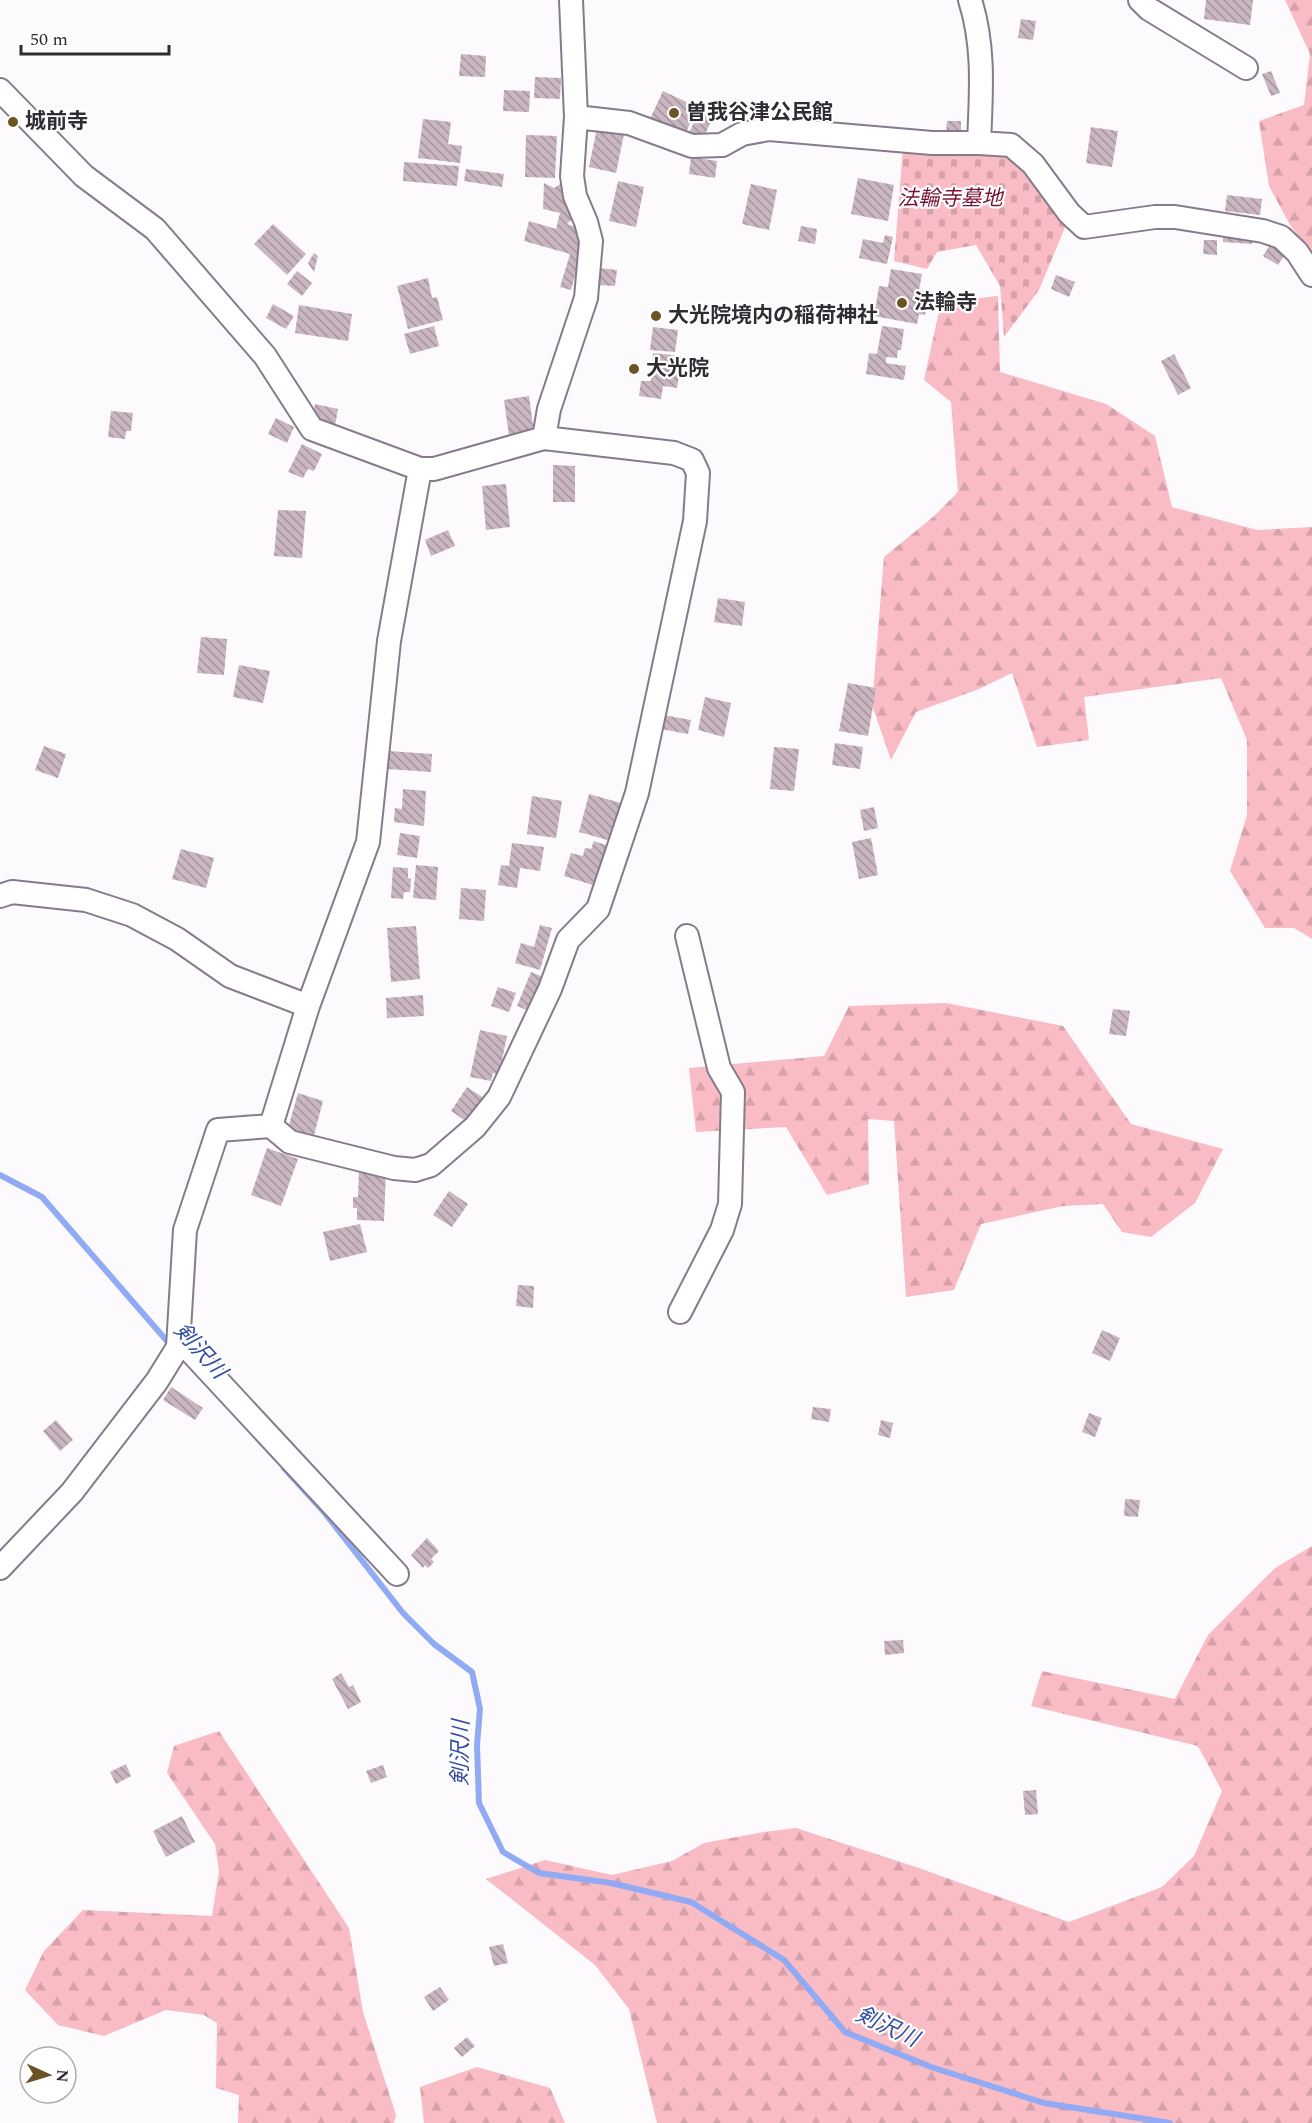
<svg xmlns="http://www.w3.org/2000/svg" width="1312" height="2123" viewBox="0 0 1312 2123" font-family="Spectral,'Noto Sans JP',serif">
<defs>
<pattern id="forest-firs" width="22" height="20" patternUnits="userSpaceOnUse" patternTransform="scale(1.5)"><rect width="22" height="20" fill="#f9bbc4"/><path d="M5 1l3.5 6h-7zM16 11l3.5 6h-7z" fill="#d6a1a9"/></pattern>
<pattern id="cemetery-stones" width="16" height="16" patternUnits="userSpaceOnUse" patternTransform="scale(1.5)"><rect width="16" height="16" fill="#f9bbc4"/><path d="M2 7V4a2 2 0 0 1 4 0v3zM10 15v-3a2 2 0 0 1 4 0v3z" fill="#d6a1a9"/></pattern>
<pattern id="building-back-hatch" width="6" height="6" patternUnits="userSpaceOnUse" patternTransform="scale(1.5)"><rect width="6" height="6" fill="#c9b6c1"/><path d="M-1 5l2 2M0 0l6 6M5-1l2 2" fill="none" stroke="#a4949d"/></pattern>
</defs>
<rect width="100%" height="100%" fill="#fcfafd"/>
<path fill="url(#forest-firs)" d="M1285 0H1312V254L1290 225 1269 186 1259 121 1304 105 1310 54Z
M998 296 1000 372 1106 404 1155 436 1172 507 1257 530 1312 527V939L1294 928H1265L1230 871 1247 815V740L1221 678 1084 697 1089 740 1037 747 1012 673 979 689 916 712 891 760 872 705 884 557 933 517 958 492 951 402 924 380 941 302Z
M946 1003 1063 1026 1131 1124 1223 1149 1195 1203 1151 1237 1122 1232 1103 1204 1063 1206 981 1224 954 1290 906 1297 894 1121 868 1119 869 1184 827 1195 786 1127 696 1132 689 1068 824 1056 849 1006Z
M1312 1546V2123H657L629 2009 595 1965 486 1879 545 1860 612 1875 672 1861 704 1843 764 1832 796 1828 919 1868 1069 1922 1162 1887 1194 1856 1222 1791 1198 1746 1031 1706 1042 1671 1175 1699 1208 1635 1275 1568Z
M219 1731 349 1928 363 2012 396 2115 394 2123H238L239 2095 216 2088 217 2023 204 2015 166 2010 104 2036 58 2025 25 1990 44 1951 83 1910 212 1916 219 1871 215 1844 167 1773 174 1746Z
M477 2067 550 2088 565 2123H424L420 2087Z"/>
<path fill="url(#cemetery-stones)" d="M903 147 1010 150 1066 225 1039 290 1004 337 1000 286 976 245 937 252 927 269 894 261Z"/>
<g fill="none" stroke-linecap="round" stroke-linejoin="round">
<path stroke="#90abf4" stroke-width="6" d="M0 1175 42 1197 173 1348
M284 1468 324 1512 403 1613 434 1644 472 1672 480 1709 477 1745 479 1803 503 1852 539 1873 611 1883 691 1902 784 1960 845 2032 931 2067 1044 2103 1170 2123"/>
</g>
<path fill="url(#building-back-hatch)" d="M1206 0H1253L1250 25 1204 19Z
M1021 19 1036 21 1033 40 1018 38Z
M461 54 486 56 485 77 459 76Z
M1271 71 1280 93 1271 96 1262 74Z
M535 77 561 78 560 99 534 98Z
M504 90 530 91 529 112 503 111Z
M663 91 697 107 685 135 650 119Z
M699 111 713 117 703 139 689 133Z
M423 119 451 122 448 144 462 146 460 163 418 158Z
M947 121H961V133L946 132Z
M1091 127 1118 131 1112 167 1086 163Z
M597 128 624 134 616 173 589 167Z
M526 135 557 136 555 178 525 177Z
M691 157 717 161 715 178 689 174Z
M404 162 459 166 457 186 403 181Z
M466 169 504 174 502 187 464 181Z
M858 178 894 185 888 221 851 214Z
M618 181 644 187 636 227 609 221Z
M563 182 575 217 567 224 580 228 584 243 571 290 560 287 570 254 524 241 529 221 556 229 560 213 543 209 544 183 554 188Z
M751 184 777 190 769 230 742 224Z
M1227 195 1262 199 1260 215 1225 211Z
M273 224 306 254 287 275 254 244Z
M801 226 817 229 815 244 798 241Z
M885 235 893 237 887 264 859 258 863 239 883 243Z
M1223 235 1252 236V244L1223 242Z
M1204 240H1217V255L1203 254Z
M1271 243 1286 253 1278 265 1263 256Z
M314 253 318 256 314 272 308 263Z
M599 268 617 270 615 286 598 285Z
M891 269 922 274 919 290 929 292 925 315 919 314 917 324 874 316 879 286 888 287Z
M297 271 312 283 302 296 287 284Z
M1056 275 1075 282 1069 297 1051 289Z
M428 278 432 298 437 297 443 320 408 329 397 286Z
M273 304 294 316 286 329 266 318Z
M299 305 352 314 348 341 295 333Z
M434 326 439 346 410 354 404 334Z
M882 326 904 329 901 350H898L897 358 886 357V363L906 366 904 380 866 374 869 353 877 354Z
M653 327 678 330 675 352 650 350Z
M653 353 682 356 677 388 663 386 661 399 639 396 641 381H651Z
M1174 354 1191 388 1178 395 1161 361Z
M529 396 534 433 509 436 504 400Z
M315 404 338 409 335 426 311 422Z
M111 411 133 413 131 431H126L125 439 108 437Z
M276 418 294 427 287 443 268 434Z
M302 444 322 454 314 471 308 469 303 478 288 472Z
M553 465 575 466V502H553Z
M506 484 510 527 486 530 482 486Z
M278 510 306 511 302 558 274 556Z
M448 530 455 546 431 556 425 540Z
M718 598 745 602 742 626 714 622Z
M201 637 227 639 224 675 197 673Z
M239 665 270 671 263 703 233 697Z
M848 683 876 688 868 736 839 731Z
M705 697 731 703 724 737 698 730Z
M663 715 691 720 688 734 661 729Z
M835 743 863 747 860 769 832 765Z
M44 746 66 754 58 778 35 770Z
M774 747 799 749 794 791 770 789Z
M389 751 432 754 431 772 387 769Z
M403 789 426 791 424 826 394 822 395 808 402 809Z
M589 794 621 803 611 841 579 832Z
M532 796 562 801 556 838 527 834Z
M874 807 878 828 864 831 860 810Z
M400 833 420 836 417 858 397 855Z
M871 838 878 875 859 879 852 842Z
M594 841 612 847 599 887 564 876 571 853 583 856 585 848 591 849Z
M512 843 544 847 540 871 520 868 517 888 498 885 501 865 509 866Z
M181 849 214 858 206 888 172 879Z
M416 865 438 867 436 900 413 898Z
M393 867 408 868V878L411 879 410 892H404L403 899 391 898Z
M461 888 486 890 484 921 459 919Z
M540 925 552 928 540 970 515 963 521 943 534 947Z
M416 926 420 979 391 982 387 928Z
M531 972 548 979 534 1013 517 1006Z
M498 987 516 993 509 1012 491 1006Z
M423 995 424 1016 387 1018 386 998Z
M1113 1009 1130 1011 1126 1036 1109 1034Z
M480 1030 507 1036 499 1075 493 1073 491 1081 470 1077Z
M467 1087 485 1099 469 1123 451 1111Z
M298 1093 323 1101 313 1139 287 1132Z
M267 1148 298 1159 281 1206 251 1195Z
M359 1170 386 1171 384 1221 357 1220V1208H353V1197H358Z
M449 1191 468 1204 452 1227 433 1215Z
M360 1224 367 1252 330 1261 323 1232Z
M518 1285 534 1286 533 1308 516 1306Z
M1102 1330 1120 1338 1110 1361 1092 1353Z
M171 1387 203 1408 195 1420 163 1400Z
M813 1407 831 1409 829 1422 811 1419Z
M1089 1413 1102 1418 1095 1437 1082 1432Z
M56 1420 73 1440 60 1451 43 1431Z
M881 1420 893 1423 890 1438 878 1435Z
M1125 1499 1140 1500 1138 1517 1124 1516Z
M427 1538 439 1551 431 1559 434 1562 428 1568 425 1565 423 1568 411 1555Z
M903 1640 904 1653 885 1655 884 1641Z
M341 1673 349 1687 353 1685 361 1702 348 1709 332 1679Z
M126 1764 131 1776 116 1784 110 1772Z
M383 1765 387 1777 371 1783 366 1771Z
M1036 1790 1038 1814 1025 1815 1023 1791Z
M182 1816 195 1842 166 1857 153 1831Z
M503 1944 508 1963 494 1966 489 1947Z
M440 1987 449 2000 433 2011 424 1997Z
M467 2037 475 2046 462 2057 454 2048Z"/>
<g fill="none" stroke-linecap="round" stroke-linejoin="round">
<defs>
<path id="minor" d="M970 0C985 47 981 94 979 143
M1140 0 1149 9 1246 68
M0 90 84 176 155 229 265 356 312 429 420 469H434L544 438 549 409 586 298 591 241 586 222 575 196 572 176 576 117 571 0
M576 117 629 123 692 146 722 145 742 134 769 129 932 143H979L1011 145 1033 164 1069 213 1084 227 1155 217H1175L1263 231 1281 237 1297 252 1312 275
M0 896 12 892 86 900 132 915 177 939 230 976 308 1006
M271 1126 290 1142 394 1168 415 1170 431 1165 475 1127 499 1097 550 989 568 940 598 909 637 793 695 521 698 473 692 460 674 453 544 438
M680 1312 722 1230 730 1204 733 1092 719 1068 687 936
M179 1339 397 1574
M0 1568 72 1492 157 1381 178 1347 185 1230 218 1130 271 1126 308 1006 368 842 389 641 420 469"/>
</defs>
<use href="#minor" stroke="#867b8a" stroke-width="26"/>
<use href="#minor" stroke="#fff" stroke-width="22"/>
</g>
<g fill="#6b5424" stroke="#fff" stroke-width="2">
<circle cx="674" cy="113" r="6"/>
<circle cx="13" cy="122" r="6"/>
<circle cx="902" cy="303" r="6"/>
<circle cx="656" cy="316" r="6"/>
<circle cx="634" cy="369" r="6"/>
</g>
<g text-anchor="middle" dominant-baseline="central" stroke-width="4.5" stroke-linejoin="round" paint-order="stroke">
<g font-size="21" font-weight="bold" fill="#312c33" stroke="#fff" text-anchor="start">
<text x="686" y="113">曽我谷津公民館</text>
<text x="25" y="122">城前寺</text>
<text x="914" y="303">法輪寺</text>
<text x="668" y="316">大光院境内の稲荷神社</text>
<text x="646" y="369">大光院</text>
</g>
<g font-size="21" font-style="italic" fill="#7b1134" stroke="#fff">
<text x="950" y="199">法輪寺墓地</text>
</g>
<g font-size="22" font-style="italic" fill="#354ea2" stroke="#fff">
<text transform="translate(200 1351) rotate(48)">剣沢川</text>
<text transform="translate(461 1753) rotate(-89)">剣沢川</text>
<text transform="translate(887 2027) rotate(25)">剣沢川</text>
</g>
</g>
<g transform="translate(48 2075) rotate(94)"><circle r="28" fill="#ffffff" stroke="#adabad" stroke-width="1.5"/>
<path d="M0-4.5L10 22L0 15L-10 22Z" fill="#6b5424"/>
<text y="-9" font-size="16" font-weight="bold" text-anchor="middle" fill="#312c33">N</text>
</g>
<path d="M21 45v9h148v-9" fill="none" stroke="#312c33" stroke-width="3"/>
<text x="30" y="45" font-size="18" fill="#312c33" stroke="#ffffff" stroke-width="4.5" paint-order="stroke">50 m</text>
</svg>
